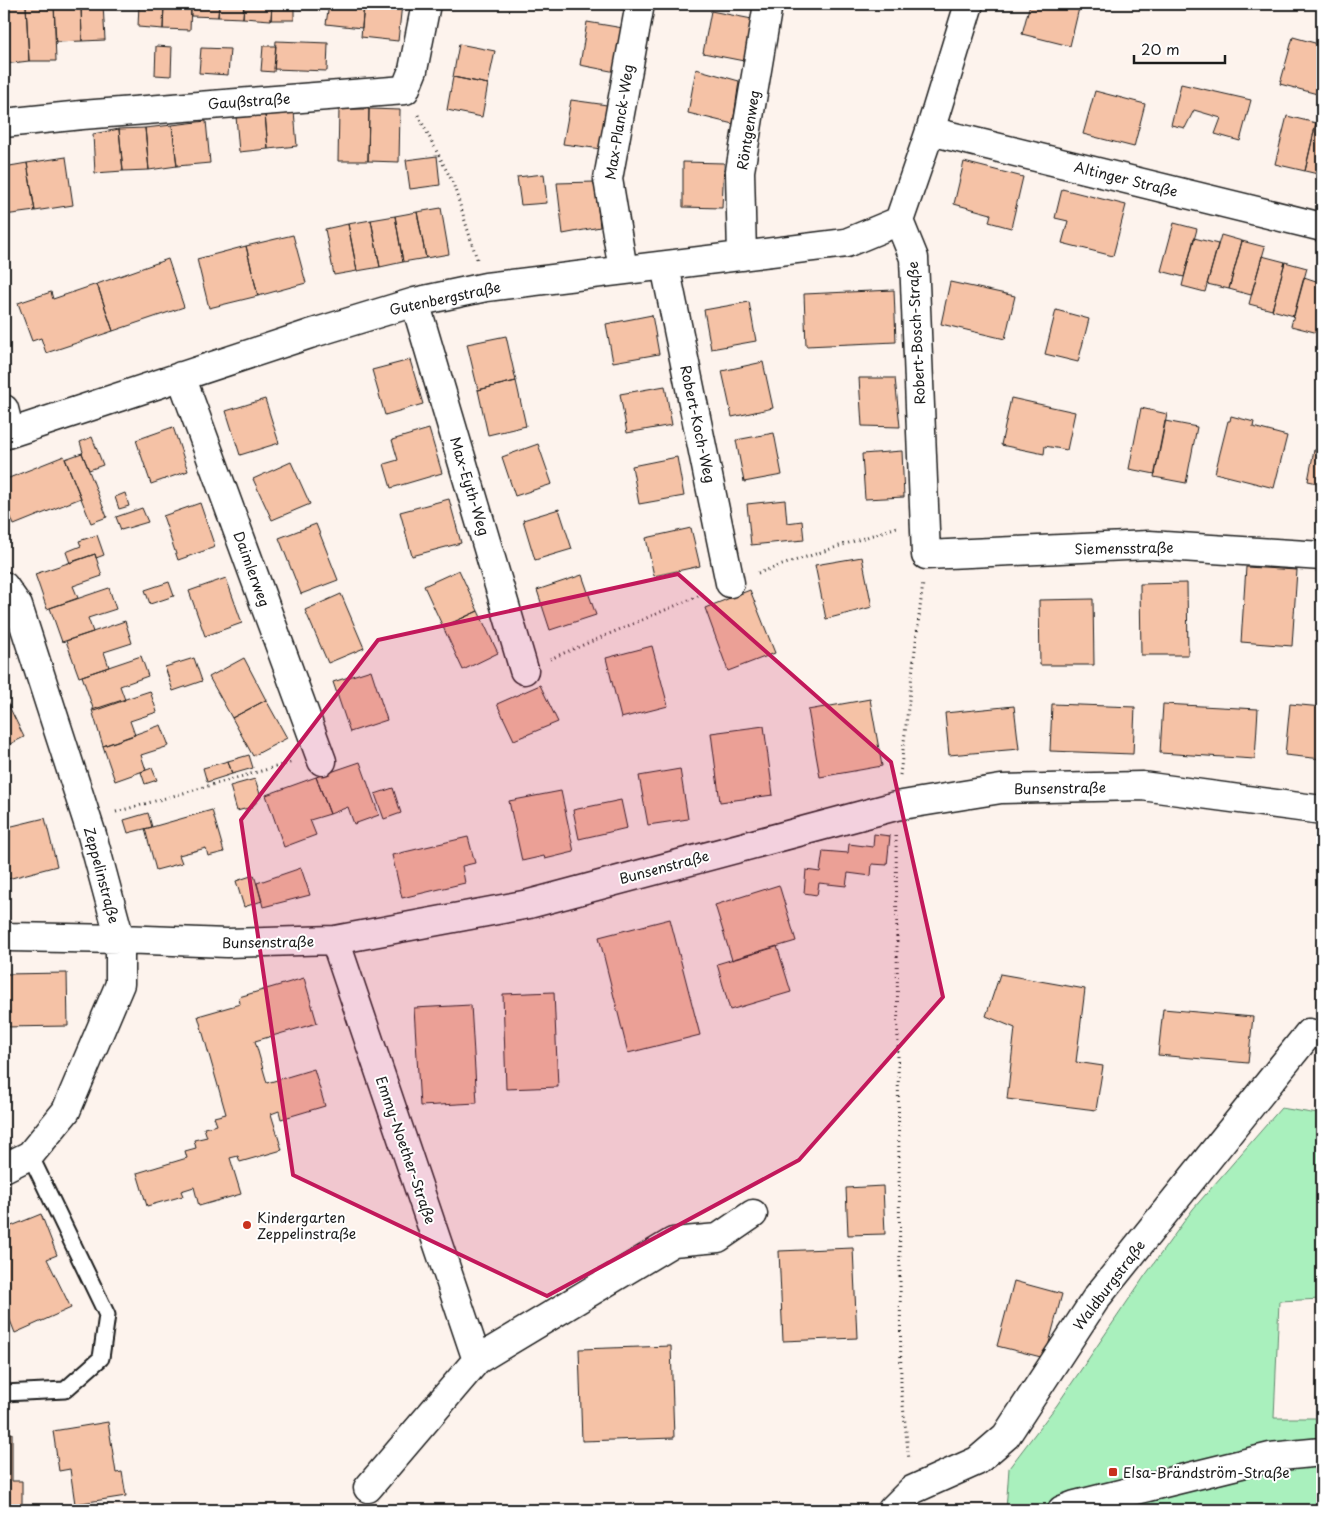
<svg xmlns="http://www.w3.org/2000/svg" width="1326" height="1514" viewBox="0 0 1326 1514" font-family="'Playpen Sans',sans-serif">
<rect width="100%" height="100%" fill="#fdf3ed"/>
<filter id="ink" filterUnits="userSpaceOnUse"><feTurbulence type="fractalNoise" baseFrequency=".02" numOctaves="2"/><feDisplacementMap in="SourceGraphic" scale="10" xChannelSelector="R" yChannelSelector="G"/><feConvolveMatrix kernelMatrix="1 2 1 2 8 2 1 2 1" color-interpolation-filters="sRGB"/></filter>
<g filter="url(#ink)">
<path fill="#a9f0bd" stroke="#62866c" d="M1281 1108 1318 1114 1322 1109V1299L1279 1301 1274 1418H1322V1510H1006L1009 1468 1057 1405 1144 1277 1193 1209Z"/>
<path fill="#f5c2a6" stroke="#1c1c1c" d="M34 4H54L56 61H29L26 5Z
M54 4H81L82 41 56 42Z
M81 4H103L105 40 82 41Z
M139 4H164L163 29 138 27Z
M164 4H191L190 30 163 29Z
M191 4H219L218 17 191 16Z
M219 4H244L243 18 218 17Z
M244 4H272L271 20 243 18Z
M272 4H294V20H271Z
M329 4H364L362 28 326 24Z
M364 4H402L398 41 361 37Z
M1030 4H1080L1070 46 1022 34Z
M26 5 29 61 4 64V7Z
M711 11 752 19 744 61 703 53Z
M587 22 623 28 616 72 580 65Z
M1293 37 1322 45 1321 95 1280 84Z
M276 41 328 43 327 71 274 69Z
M459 44 495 51 488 84 453 77Z
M156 46 172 47 171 76 155 75Z
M263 46H276L274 72 261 71Z
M201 48 230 49 228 75 199 73Z
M696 69 739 81 733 124 688 113Z
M453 77 488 84 482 117 447 110Z
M1181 84 1251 100 1240 141 1215 134 1221 118 1194 110 1185 128 1171 125Z
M1095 91 1145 104 1134 147 1083 134Z
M571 100 607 105 602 149 563 144Z
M339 109H369L368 161H338Z
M369 109 400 110 399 162 368 161Z
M294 111 297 146 268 149 265 114Z
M265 114 268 149 239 152 236 116Z
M1287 116 1316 123 1305 171 1275 164Z
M206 121 210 163 177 166 172 125Z
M1316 123 1322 125V175L1305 171Z
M172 125 177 166 149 170 145 128Z
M145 128 149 170 123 171 119 129Z
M119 129 123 171 95 173 93 134Z
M437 156 440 185 410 189 406 160Z
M66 157 73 205 35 211 27 163Z
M683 162 724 163 722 208 683 207Z
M964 162 1023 177 1011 228 989 222 991 214 954 204Z
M27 163 35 211 4 215V167Z
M544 174 547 203 521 205 517 177Z
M595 182 600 227 563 234 557 183Z
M1062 189 1126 205 1113 256 1062 243 1068 221 1055 218Z
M441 208 449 254 426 258 417 212Z
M417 212 426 258 403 262 395 216Z
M395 216 403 262 380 267 371 220Z
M371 220 380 267 357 271 348 224Z
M1174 223 1197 229 1184 277 1161 271Z
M348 224 357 271 334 275 325 229Z
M293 235 306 283 258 296 246 246Z
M1221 235 1242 241 1229 289 1207 284Z
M1194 238 1218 244 1205 292 1182 286Z
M1242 241 1265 247 1251 295 1229 289Z
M246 246 258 296 209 308 197 259Z
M1262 256 1285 262 1272 310 1249 304Z
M168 259 184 307 113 331 97 284Z
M1285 262 1307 268 1294 316 1272 310Z
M1304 277 1322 283V334L1291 326Z
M950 282 1015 296 1005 339 941 324Z
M97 284 113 331 46 353 41 338 32 341 18 303 51 292 53 299Z
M894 290 896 342 806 346 804 294Z
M749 302 756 341 711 349 704 310Z
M1056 310 1089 319 1078 362 1045 354Z
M652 315 659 354 613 362 606 324Z
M506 336 516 381 478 390 467 344Z
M410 360 423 404 385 415 372 370Z
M763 362 773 408 732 417 722 371Z
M859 378H895L900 427 862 426Z
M516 381 526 426 488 435 478 390Z
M665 386 672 425 627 433 620 394Z
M1011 398 1075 412 1067 450 1045 446 1044 454 1001 445Z
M265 399 279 443 240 455 226 411Z
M1141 408 1167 414 1155 474 1129 469Z
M1231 416 1254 422 1253 427 1287 436 1274 488 1215 473 1228 421H1230Z
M1165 421 1197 427 1186 483 1154 477Z
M173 427 188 471 151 484 136 440Z
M429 429 442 473 391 488 384 464 398 460 392 440Z
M774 433 782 475 744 482 736 440Z
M92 437 103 465 89 470 82 453 83 452 80 442Z
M538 444 552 484 515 496 502 457Z
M1314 450 1322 451V484L1308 481Z
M902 451 904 497 865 499 862 454Z
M82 453 107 517 91 523 65 459Z
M64 456 81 498 14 525 4 500V480Z
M677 457 684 496 639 504 632 466Z
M291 462 310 504 272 520 253 479Z
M125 493 129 506 119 509 115 497Z
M449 499 461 543 412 556 400 512Z
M785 500 787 523 802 521 804 540 751 545 747 504Z
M200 503 215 547 178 560 163 516Z
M142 508 148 522 121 530 116 517Z
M559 509 572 549 535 560 523 520Z
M316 524 338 580 301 594 279 538Z
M691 528 700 566 654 576 646 538Z
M97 535 104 555 96 558 95 554 70 563 66 552 81 546 79 541Z
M95 554 102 576 73 586 78 598 47 609 35 574Z
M862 557 872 607 826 619 815 565Z
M1246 567 1297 570 1292 646 1241 642Z
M459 570 478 611 443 627 424 586Z
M582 575 596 615 550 630 537 590Z
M226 578 242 623 205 636 189 591Z
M169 582 174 596 150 604 145 590Z
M1187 583 1188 655H1141L1140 584Z
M109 588 116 609 88 618 93 632 62 642 50 608Z
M750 590 775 653 728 671 705 608Z
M341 594 364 648 328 663 305 610Z
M1093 599 1094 665H1040L1039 600Z
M478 611 498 653 463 670 443 627Z
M125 621 132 643 104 652 109 667 79 677 66 641Z
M652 646 668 706 621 718 606 658Z
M141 656 148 676 120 686 125 700 94 711 82 676Z
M194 658 202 681 173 691 165 667Z
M244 658 266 700 232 718 209 677Z
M371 670 387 720 350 732 333 682Z
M540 685 558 722 514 740 497 704Z
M150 691 157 712 130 721 135 735 103 746 92 710Z
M4 696 24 737 4 747Z
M870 699 882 766 820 777 808 710Z
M266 700 287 738 253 756 232 718Z
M1052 704 1135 707 1133 754 1050 751Z
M1163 704 1258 709 1255 759 1160 753Z
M1290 704 1322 707V759L1285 755Z
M1014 706 1019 749 949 755 945 713Z
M161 725 169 746 141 755 146 770 115 781 103 746Z
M764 726 773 795 720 802 711 733Z
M249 755 253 768 232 774 228 761Z
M228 761 232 774 207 782 203 768Z
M360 762 379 815 354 824 348 807 330 814 316 777Z
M152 768 157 780 145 784 141 772Z
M680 769 688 819 648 825 639 776Z
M316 777 330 814 310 820 316 835 284 847 266 795Z
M255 779 261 797 252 807 237 811 230 786Z
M393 788 401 813 384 819 375 794Z
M561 791 574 852 545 859 544 856 522 861 509 801Z
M621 800 627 828 579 839 573 810Z
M212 810 224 852 208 856 206 848 179 855 182 863 156 870 145 829Z
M148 813 152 827 128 833 124 820Z
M45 818 57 866 4 880V828Z
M874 834 890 836 887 865 872 864 871 876 848 873 846 886 819 883 817 895 804 893 806 870 820 872 823 851 848 853 849 844 873 847Z
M468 837 475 863 462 866 465 883 402 898 392 855Z
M301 868 310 895 263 907 257 883Z
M254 875 262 901 244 907 236 881Z
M779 885 796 941 732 960 715 905Z
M670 919 700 1035 628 1053 599 937Z
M777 946 791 992 730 1010 717 964Z
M67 973 68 1026 4 1027V974Z
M1000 974 1085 989 1076 1062 1103 1066 1096 1110 1007 1099 1015 1028 986 1016Z
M304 978 317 1023 255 1041 267 1083 314 1069 325 1106 281 1119 279 1111 271 1114 282 1150 240 1162 238 1156 230 1158 241 1194 199 1206 194 1187 181 1191 183 1196 147 1206 137 1173 187 1158 185 1151 196 1148 194 1140 207 1137 204 1128 217 1125 214 1117 226 1114 198 1016 240 1004 239 997Z
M554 992 558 1087 506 1089 503 994Z
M471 1005 477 1103 420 1106 414 1008Z
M1163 1009 1253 1017 1248 1063 1158 1055Z
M883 1186 885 1234 848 1235 846 1188Z
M41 1214 57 1255 47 1259 71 1308 15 1333 4 1305V1247L8 1245 4 1236V1229Z
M853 1248 857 1338 783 1341 779 1251Z
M1014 1281 1062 1294 1045 1358 997 1346Z
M671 1346 674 1438 582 1441 579 1349Z
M108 1422 116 1473 122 1472 126 1496 75 1504 70 1469 59 1471 53 1431Z
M4 1433H12V1481H22V1510H4Z"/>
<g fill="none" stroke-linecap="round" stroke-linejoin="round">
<defs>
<path id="lane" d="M4 1393 65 1390 101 1358 107 1315 30 1155"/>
<path id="street" d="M969 4 930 131 899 221 914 258 926 555 1149 545 1322 556
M4 123 82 115 405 90 413 70 426 4
M930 131 1322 227
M742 256 740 171 768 4
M665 266 730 583
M623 270 608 179 640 4
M415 302 524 670
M181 376 322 761
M4 409 10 433
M4 435 310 334 415 302 486 287 846 243 899 221
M4 586 18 606 92 835 120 939V984L66 1111 30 1155 4 1168
M4 936 10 937 120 939 227 943 335 940 529 904 896 806 1001 789 1142 786 1322 810
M335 940 477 1360
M368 1488 477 1360 673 1242 718 1238 753 1214
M892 1510 912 1490 977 1461 1006 1436 1097 1297 1309 1033"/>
<path id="secondary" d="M1062 1510 1075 1505 1270 1457 1322 1452"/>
</defs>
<use href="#lane" stroke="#1c1c1c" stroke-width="19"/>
<use href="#street" stroke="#1c1c1c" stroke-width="31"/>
<use href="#secondary" stroke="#1c1c1c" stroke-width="31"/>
<path stroke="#1c1c1c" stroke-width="3" stroke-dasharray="1 4" stroke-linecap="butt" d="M418 115 453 183 477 259
M758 573 897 527
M550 659 703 594
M900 775 923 583
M116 812 293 762
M896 836 901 1387 909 1460"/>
<use href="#lane" stroke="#fff" stroke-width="15"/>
<use href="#street" stroke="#fff" stroke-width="28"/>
<use href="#secondary" stroke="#fff" stroke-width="28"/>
</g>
</g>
<path fill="#c2185b" fill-opacity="0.2" stroke="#c2185b" stroke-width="4" stroke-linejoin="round" d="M678 574 891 762 943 997 799 1160 547 1296 293 1175 241 820 378 640Z"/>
<g fill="#c8321e" stroke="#fff" stroke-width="2">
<circle cx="247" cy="1225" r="5"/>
<rect x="1108" y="1467" width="10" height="10" rx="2.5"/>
</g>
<g text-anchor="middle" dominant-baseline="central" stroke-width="4" stroke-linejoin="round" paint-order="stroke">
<g font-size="14" fill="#1c1c1c" stroke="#fff">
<text transform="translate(249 101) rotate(-4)">Gaußstraße</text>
<text transform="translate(619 122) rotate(-81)">Max-Planck-Weg</text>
<text transform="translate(748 130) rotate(-81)">Röntgenweg</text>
<text transform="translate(1126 179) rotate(14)">Altinger Straße</text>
<text transform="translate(445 298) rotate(-12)">Gutenbergstraße</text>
<text transform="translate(916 333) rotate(-93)">Robert-Bosch-Straße</text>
<text transform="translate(698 424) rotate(78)">Robert-Koch-Weg</text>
<text transform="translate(470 486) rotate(73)">Max-Eyth-Weg</text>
<text transform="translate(1124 548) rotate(-1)">Siemensstraße</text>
<text transform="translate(252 569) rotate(70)">Daimlerweg</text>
<text transform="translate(1060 788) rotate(-1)">Bunsenstraße</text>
<text transform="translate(664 867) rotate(-15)">Bunsenstraße</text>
<text transform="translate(102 875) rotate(75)">Zeppelinstraße</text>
<text transform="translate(268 942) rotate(-1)">Bunsenstraße</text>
<text transform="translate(406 1150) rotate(71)">Emmy-Noether-Straße</text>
<text transform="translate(1109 1285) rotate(-53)">Waldburgstraße</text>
</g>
<g font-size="14" fill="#1c1c1c" stroke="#fff" text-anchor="start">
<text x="257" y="1217">Kindergarten<tspan x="257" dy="16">Zeppelinstraße</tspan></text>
<text x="1123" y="1472">Elsa-Brändström-Straße</text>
</g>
</g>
<rect width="1326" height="1514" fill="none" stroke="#fff" stroke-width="20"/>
<rect x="10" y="10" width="1306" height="1494" fill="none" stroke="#1c1c1c" stroke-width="2" filter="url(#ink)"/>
<path d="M1134 55v8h91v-8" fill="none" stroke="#1c1c1c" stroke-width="2.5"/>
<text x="1141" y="55" font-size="15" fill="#1c1c1c" stroke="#ffffff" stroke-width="4" paint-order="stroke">20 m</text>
</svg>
